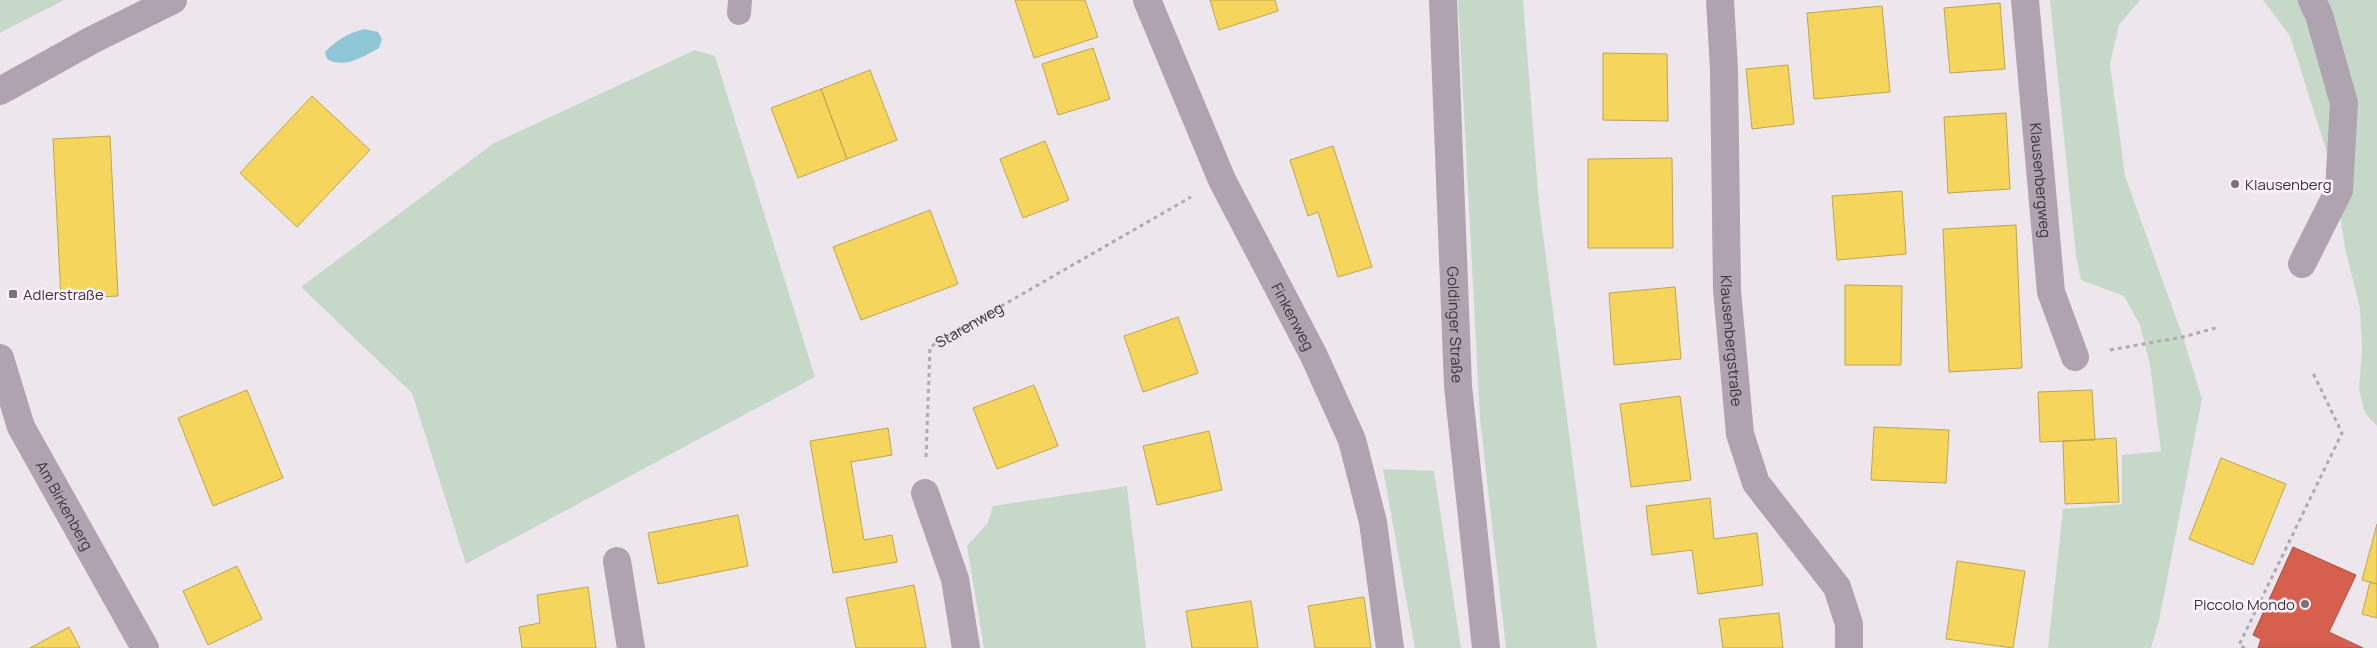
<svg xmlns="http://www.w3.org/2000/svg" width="2377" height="648" viewBox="0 0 2377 648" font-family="Manrope,sans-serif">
<rect width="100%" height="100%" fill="#ede7ed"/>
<path fill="#c6d9c8" d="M0 0H64L0 33Z
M1458 0H1523L1539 204 1597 648H1506L1480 419Z
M2050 0H2140L2119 25 2110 64 2125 176 2183 337 2202 399 2159 621 2151 648H2048L2063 509 2122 504V455L2161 451 2150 365 2140 325 2124 296 2081 280 2076 256Z
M2263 0H2377V426L2365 413 2359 389 2362 350 2360 308 2345 248 2334 175 2290 36Z
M695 50 715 56 815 377 466 564 412 393 301 287 494 143Z
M1383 469 1434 471 1461 648H1415Z
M1127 486 1146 648H984L967 546 988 523 993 506Z"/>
<path fill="#90c7d7" d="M364 29 378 32 382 39 379 48C363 57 344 69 327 59L325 52C336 40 349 33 364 29Z"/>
<path fill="#f6d55c" stroke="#bea552" d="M1015 0H1085L1098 37 1034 58Z
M1210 0H1275L1278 11 1219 30Z
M2000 3 2005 69 1950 73 1944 8Z
M1882 6 1890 92 1814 99 1807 13Z
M1093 48 1110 99 1058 115 1042 64Z
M1603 53 1667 54 1668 121 1603 120Z
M1788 65 1794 124 1752 129 1746 69Z
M870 70 897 140 847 159 821 89Z
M821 89 847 159 798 178 771 108Z
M312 96 370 150 297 227 240 173Z
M2006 113 2010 189 1948 193 1944 117Z
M110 136 118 296 61 299 53 139Z
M1045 141 1069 200 1023 218 1000 159Z
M1333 146 1372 267 1338 277 1318 212 1308 216 1290 160Z
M1672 158 1673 248H1588V159Z
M1902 191 1906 254 1837 260 1832 196Z
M930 210 958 284 861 320 833 247Z
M2016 225 2022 368 1949 372 1943 229Z
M1845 285 1902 286 1901 365H1845Z
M1675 287 1681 359 1614 365 1609 293Z
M1178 317 1198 373 1143 392 1124 336Z
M1034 385 1058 446 997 469 973 408Z
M247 390 283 478 213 506 178 418Z
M2092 390 2095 440 2040 442 2038 392Z
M1680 396 1691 480 1631 487 1620 404Z
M1874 427 1949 430 1946 483 1871 480Z
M888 428 892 455 851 462 864 540 892 535 897 562 833 573 810 441Z
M1209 431 1222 490 1157 505 1143 446Z
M2116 438 2119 502 2065 504 2063 441Z
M2221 458 2286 484 2253 565 2189 539Z
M1710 498 1714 539 1757 533 1763 585 1698 594 1692 550 1652 555 1646 506Z
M738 515 748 566 658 584 648 533Z
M2377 524V584L2362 580Z
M1957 561 2025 571 2013 648 1946 639Z
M237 566 262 619 208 645 183 591Z
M2370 582 2377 584V618L2362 614Z
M914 585 926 648H856L846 598Z
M588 587 596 648H522L519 627 540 623 537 595Z
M1364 597 1371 648H1315L1308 606Z
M1251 601 1258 648H1192L1186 611Z
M1779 613 1783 648H1723L1719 619Z
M69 627 80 648H30Z"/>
<path fill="#d6604d" stroke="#a75347" d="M2293 547 2356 575 2329 632 2363 648H2258L2261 639 2253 635Z"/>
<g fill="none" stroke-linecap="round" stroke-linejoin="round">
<g stroke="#b1a8b2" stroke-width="3" stroke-dasharray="4 4" stroke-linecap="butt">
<path d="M2110 350 2183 337 2219 327"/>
<path id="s1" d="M926 457 930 347 1191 197"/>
<path d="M2245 648 2239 645 2342 433 2313 373"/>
</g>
<path stroke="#aea3af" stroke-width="24" d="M739 13 740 0"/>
<g stroke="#aea3af" stroke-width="28">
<path id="s2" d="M1147 0 1222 180 1314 356 1352 440 1373 522 1390 648"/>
<path id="s3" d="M1443 0 1458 386 1486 648"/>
<path id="s4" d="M1720 0 1724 70 1727 290 1740 434 1756 483 1837 587 1849 624V648"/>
<path id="s5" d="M2025 0 2051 292 2075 357"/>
<path d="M0 91 92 40 173 0"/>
<path d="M2302 264 2339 190 2344 103 2319 15 2312 0"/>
<path id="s6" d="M0 358 21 427 145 648"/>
<path d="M925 493 955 579 966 648"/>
<path d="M617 561 631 648"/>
</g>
</g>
<g fill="#797379" stroke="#fef1fe" stroke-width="2">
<circle cx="2235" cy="184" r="5"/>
<rect x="8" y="289" width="10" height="10" rx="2.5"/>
<circle cx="2305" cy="604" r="5"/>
</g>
<g text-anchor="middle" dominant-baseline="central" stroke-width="5" stroke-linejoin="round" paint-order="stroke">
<g font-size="15" fill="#3a353a" stroke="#fef1fe">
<text stroke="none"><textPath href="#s5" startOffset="181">Klausenbergweg</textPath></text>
<text stroke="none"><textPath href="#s2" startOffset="349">Finkenweg</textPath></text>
<text stroke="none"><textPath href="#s1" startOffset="155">Starenweg</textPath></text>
<text stroke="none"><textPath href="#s3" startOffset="325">Goldinger Straße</textPath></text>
<text stroke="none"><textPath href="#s4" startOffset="341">Klausenbergstraße</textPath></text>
<text stroke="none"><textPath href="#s6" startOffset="162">Am Birkenberg</textPath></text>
</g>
<g font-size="15" fill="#3a353a" stroke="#fef1fe" text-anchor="start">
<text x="2245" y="184">Klausenberg</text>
<text x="23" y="294">Adlerstraße</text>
<text x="2295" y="604" text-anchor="end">Piccolo Mondo</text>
</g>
</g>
</svg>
